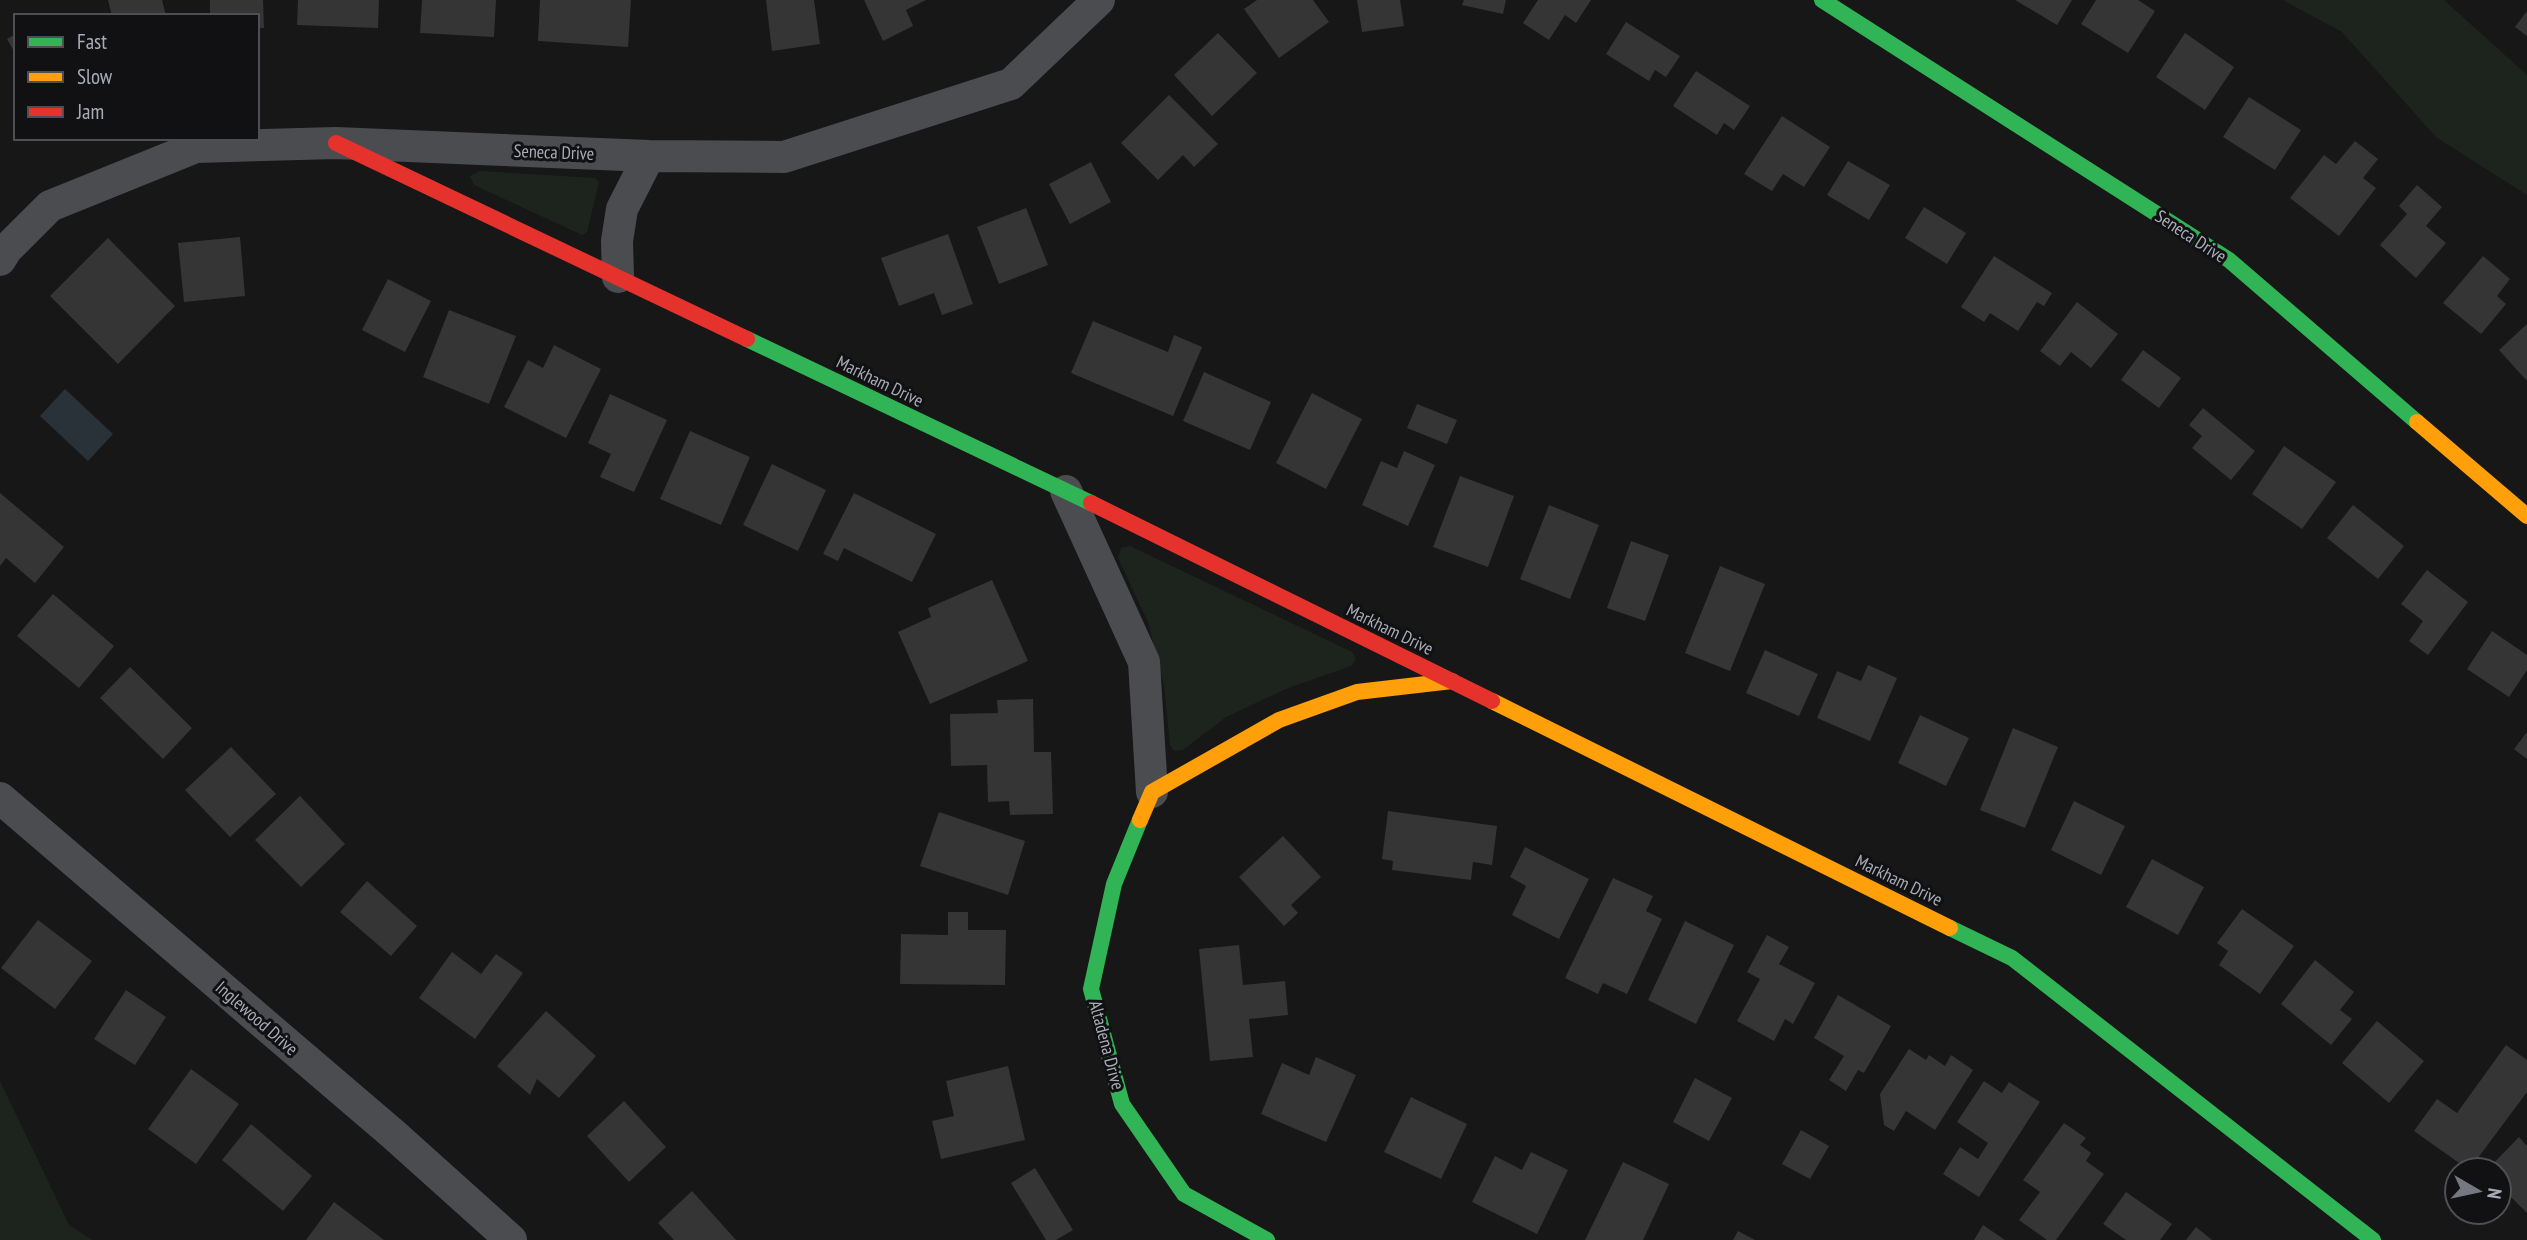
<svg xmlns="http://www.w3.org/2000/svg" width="2527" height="1240" viewBox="0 0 2527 1240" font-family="'PT Sans Narrow',sans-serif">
<rect width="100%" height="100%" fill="#171717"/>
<path fill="#1d241e" d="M2283 0H2444L2527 75V195L2436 137 2342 32Z
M480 171 595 178 599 182 587 232 582 235 474 185 470 176Z
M1130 546 1352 652 1356 659 1351 666 1288 688 1226 717 1183 750 1174 751 1170 745 1164 685 1148 622 1118 558 1121 548Z
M0 1081 69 1225 92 1240H0Z"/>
<path fill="#2a3239" d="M65 389 113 434 88 461 40 416Z"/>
<path fill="#353536" d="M108 0H162L166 16H112Z
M210 0H263L264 28H257V16H210Z
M298 0H379L378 28 297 25Z
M422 0H496L494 37 420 33Z
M540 0H631L628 47 538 41Z
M766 0H814L820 44 772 51Z
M864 0H926L906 10 913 26 883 41Z
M1257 0H1313L1329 22 1279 58 1244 9Z
M1357 0H1400L1404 26 1362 32Z
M1464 0H1506L1503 14 1462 5Z
M1538 0H1591L1576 23 1565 15 1549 40 1523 23Z
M2015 0H2072L2057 25Z
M2096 0H2138L2155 11 2128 53 2081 24Z
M2527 11V36L2515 27Z
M1626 22 1680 56 1666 77 1655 70 1649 81 1606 54Z
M1218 33 1257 73 1212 116 1174 75Z
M2185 33 2234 67 2205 110 2156 77Z
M16 34V55L7 39Z
M1696 71 1750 106 1734 130 1724 123 1717 135 1673 106Z
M1169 95 1218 144 1194 167 1183 155 1158 180 1121 143Z
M2249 97 2301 130 2275 170 2223 137Z
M1782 116 1830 147 1804 187 1783 174 1772 191 1744 174Z
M2355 141 2378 159 2363 178 2376 188 2339 236 2290 198 2324 155 2336 164Z
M1848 161 1890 185 1869 220 1827 195Z
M1091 162 1111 202 1070 224 1049 184Z
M2417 185 2442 207 2426 226 2446 243 2416 278 2380 245 2407 214 2399 206Z
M1924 207 1966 233 1947 264 1905 238Z
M1026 208 1048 265 999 284 977 227Z
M948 234 973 304 942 315 934 293 899 306 881 258Z
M240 237 245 296 184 302 178 243Z
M108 238 175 306 118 364 50 296Z
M1994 256 2052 293 2044 306 2037 302 2018 331 1990 313 1984 322 1961 307Z
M2483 256 2510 279 2497 296 2506 304 2481 334 2443 303Z
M388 279 431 301 405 352 362 330Z
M2077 302 2118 334 2091 368 2071 352 2060 366 2040 351Z
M449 310 516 336 489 404 423 377Z
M1093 321 1168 352 1174 335 1202 347 1173 416 1071 373Z
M2527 324V381L2499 350Z
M554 345 601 369 566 438 504 407 528 360 543 368Z
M2143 350 2181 378 2159 408 2121 380Z
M1204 372 1271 402 1250 450 1183 421Z
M1312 393 1362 419 1326 489 1276 463Z
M610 394 667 420 634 492 600 477 611 454 588 443Z
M1417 404 1457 420 1447 444 1407 428Z
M2203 408 2255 451 2231 480 2192 448 2202 436 2189 425Z
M690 431 750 457 721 525 660 499Z
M2284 446 2336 482 2302 529 2252 494Z
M1404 451 1435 465 1408 526 1362 505 1381 461 1397 468Z
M772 464 826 490 798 551 743 525Z
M1460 476 1514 496 1488 567 1433 547Z
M0 493 64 547 35 583 6 558 0 566Z
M854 493 936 534 912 582 844 548 838 561 823 554Z
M1549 505 1599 525 1570 599 1520 579Z
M2353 505 2404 546 2378 579 2327 538Z
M1631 541 1669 555 1645 621 1607 608Z
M1720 566 1765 584 1730 671 1685 653Z
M2427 570 2468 602 2428 655 2409 641 2423 621 2401 604Z
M992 580 1028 661 930 704 898 632 931 617 928 608Z
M53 594 114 646 79 688 17 636Z
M2492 631 2527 655V670L2509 697 2467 669Z
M1765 650 1818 674 1799 716 1746 693Z
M1868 665 1897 678 1870 741 1817 718 1837 671 1861 681Z
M130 667 192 728 163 759 100 698Z
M1033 699 1034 752H1051L1053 814 1010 815 1009 801 988 802 987 765 951 766 950 714 998 713 997 700Z
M1920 715 1969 738 1946 786 1898 763Z
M2013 728 2058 747 2025 828 1980 810Z
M2527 732V759L2514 749Z
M231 747 276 794 230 837 185 790Z
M300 796 345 844 301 887 255 840Z
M2074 801 2125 826 2101 875 2051 850Z
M1388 811 1497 826 1492 865 1473 862 1471 880 1392 870 1393 861 1382 859Z
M939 812 1025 841 1008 895 920 866Z
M1283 836 1321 877 1291 905 1298 913 1284 926 1239 877Z
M1525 847 1589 879 1559 939 1512 915 1526 886 1510 877Z
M2152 859 2204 887 2178 935 2126 907Z
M1613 878 1653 896 1646 911 1662 919 1627 994 1603 983 1598 994 1565 978Z
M367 881 417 926 391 956 340 912Z
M2242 909 2294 946 2260 994 2219 965 2228 951 2217 943Z
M948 912H968V930H1006L1005 985 900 984 901 934 948 935Z
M38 920 92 961 55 1009 1 968Z
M1685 921 1734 945 1696 1024 1648 1000Z
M1767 935 1789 947 1779 964 1815 983 1793 1024 1785 1019 1774 1041 1737 1021 1760 979 1747 972Z
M1239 945 1243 985 1285 981 1288 1015 1249 1019 1253 1057 1210 1061 1199 949Z
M452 952 481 974 496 954 523 973 475 1039 419 998Z
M2315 960 2354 992 2340 1010 2352 1019 2331 1045 2281 1004Z
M126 990 166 1017 135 1065 94 1039Z
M1838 995 1891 1026 1864 1073 1858 1070 1846 1091 1829 1080 1844 1056 1814 1038Z
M546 1011 596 1056 559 1098 537 1079 530 1095 497 1066Z
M2377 1021 2424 1061 2389 1103 2342 1063Z
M2506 1045 2527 1060V1092L2469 1170 2414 1131 2437 1099 2457 1113Z
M1909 1049 1926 1060 1929 1055 1945 1066 1951 1055 1973 1070 1935 1130 1906 1111 1894 1131 1884 1125 1880 1094Z
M1316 1057 1356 1075 1326 1142 1261 1114 1282 1063 1309 1075Z
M1008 1066 1025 1140 941 1159 932 1121 954 1116 946 1081Z
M191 1069 239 1104 196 1164 148 1129Z
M1695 1078 1732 1098 1709 1141 1673 1122Z
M1984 1081 2002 1093 2009 1082 2040 1102 1979 1197 1943 1174 1960 1147 1978 1159 1988 1143 1957 1122Z
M1411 1097 1467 1124 1441 1179 1384 1152Z
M624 1101 666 1147 629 1182 587 1136Z
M2064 1123 2086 1138 2080 1145 2091 1153 2086 1161 2104 1174 2056 1240H2047L2019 1220 2040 1192 2023 1180Z
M251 1124 312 1176 283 1211 222 1160Z
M1801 1130 1829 1146 1810 1179 1782 1164Z
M2519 1137 2527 1146V1213L2499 1185V1170H2487Z
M1531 1152 1568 1170 1537 1234 1472 1202 1495 1156 1522 1170Z
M1623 1162 1669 1184 1643 1240H1585Z
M1035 1168 1073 1230 1056 1240H1046L1011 1183Z
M692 1191 736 1240H674L658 1223Z
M2126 1192 2172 1224 2160 1240H2126L2103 1224Z
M334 1202 384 1240H306Z
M1983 1225 2005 1240H1974Z
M2196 1227 2212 1240H2186Z
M1738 1231 1755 1240H1733Z"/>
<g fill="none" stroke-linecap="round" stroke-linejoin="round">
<path stroke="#4b4c50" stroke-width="32" d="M0 260 7 249 50 206 196 147 336 143 649 156 784 157 1011 84 1099 0
M618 277 617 241 622 209 649 156
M1066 491 1144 662 1152 792
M0 798 393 1134 511 1240"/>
<path stroke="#30b455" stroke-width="16" d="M1822 0 2229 260 2417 422
M747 339 1091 503
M1140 820 1114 884 1091 989 1122 1104 1184 1194 1267 1240
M1950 928 2012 958 2373 1240"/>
<path stroke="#ff9f0a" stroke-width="16" d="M2417 422 2527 516
M1492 701 1950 928
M1140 820 1152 792 1279 720 1357 692 1452 681"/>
<path stroke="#e5322d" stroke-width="16" d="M336 143 747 339
M1091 503 1492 701"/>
</g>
<g text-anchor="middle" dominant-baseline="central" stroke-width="6" stroke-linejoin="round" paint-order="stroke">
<g font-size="18" fill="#a8adb8" stroke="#111113">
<text transform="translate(554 152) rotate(2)">Seneca Drive</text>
<text transform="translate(2191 236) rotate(33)">Seneca Drive</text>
<text transform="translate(880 381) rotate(26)">Markham Drive</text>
<text transform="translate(1390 629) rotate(26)">Markham Drive</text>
<text transform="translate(1899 880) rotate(26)">Markham Drive</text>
<text transform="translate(257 1018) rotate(41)">Inglewood Drive</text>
<text transform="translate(1107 1045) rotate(75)">Altadena Drive</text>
</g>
</g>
<rect x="14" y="14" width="245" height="126" fill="#111113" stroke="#4d4f55" stroke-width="2"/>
<rect x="28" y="37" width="35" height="10" fill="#30b455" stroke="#4d4f55" stroke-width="2"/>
<text x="77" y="49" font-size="21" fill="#a8adb8">Fast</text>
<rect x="28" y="72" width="35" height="10" fill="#ff9f0a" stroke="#4d4f55" stroke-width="2"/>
<text x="77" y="84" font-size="21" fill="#a8adb8">Slow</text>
<rect x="28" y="107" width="35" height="10" fill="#e5322d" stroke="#4d4f55" stroke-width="2"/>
<text x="77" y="119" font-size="21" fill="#a8adb8">Jam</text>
<g transform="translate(2478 1191) rotate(99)"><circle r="33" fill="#111113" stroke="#4d4f55" stroke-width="2"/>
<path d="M0-5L12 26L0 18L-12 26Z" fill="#757880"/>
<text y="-10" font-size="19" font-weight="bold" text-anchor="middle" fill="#a8adb8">N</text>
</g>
</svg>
